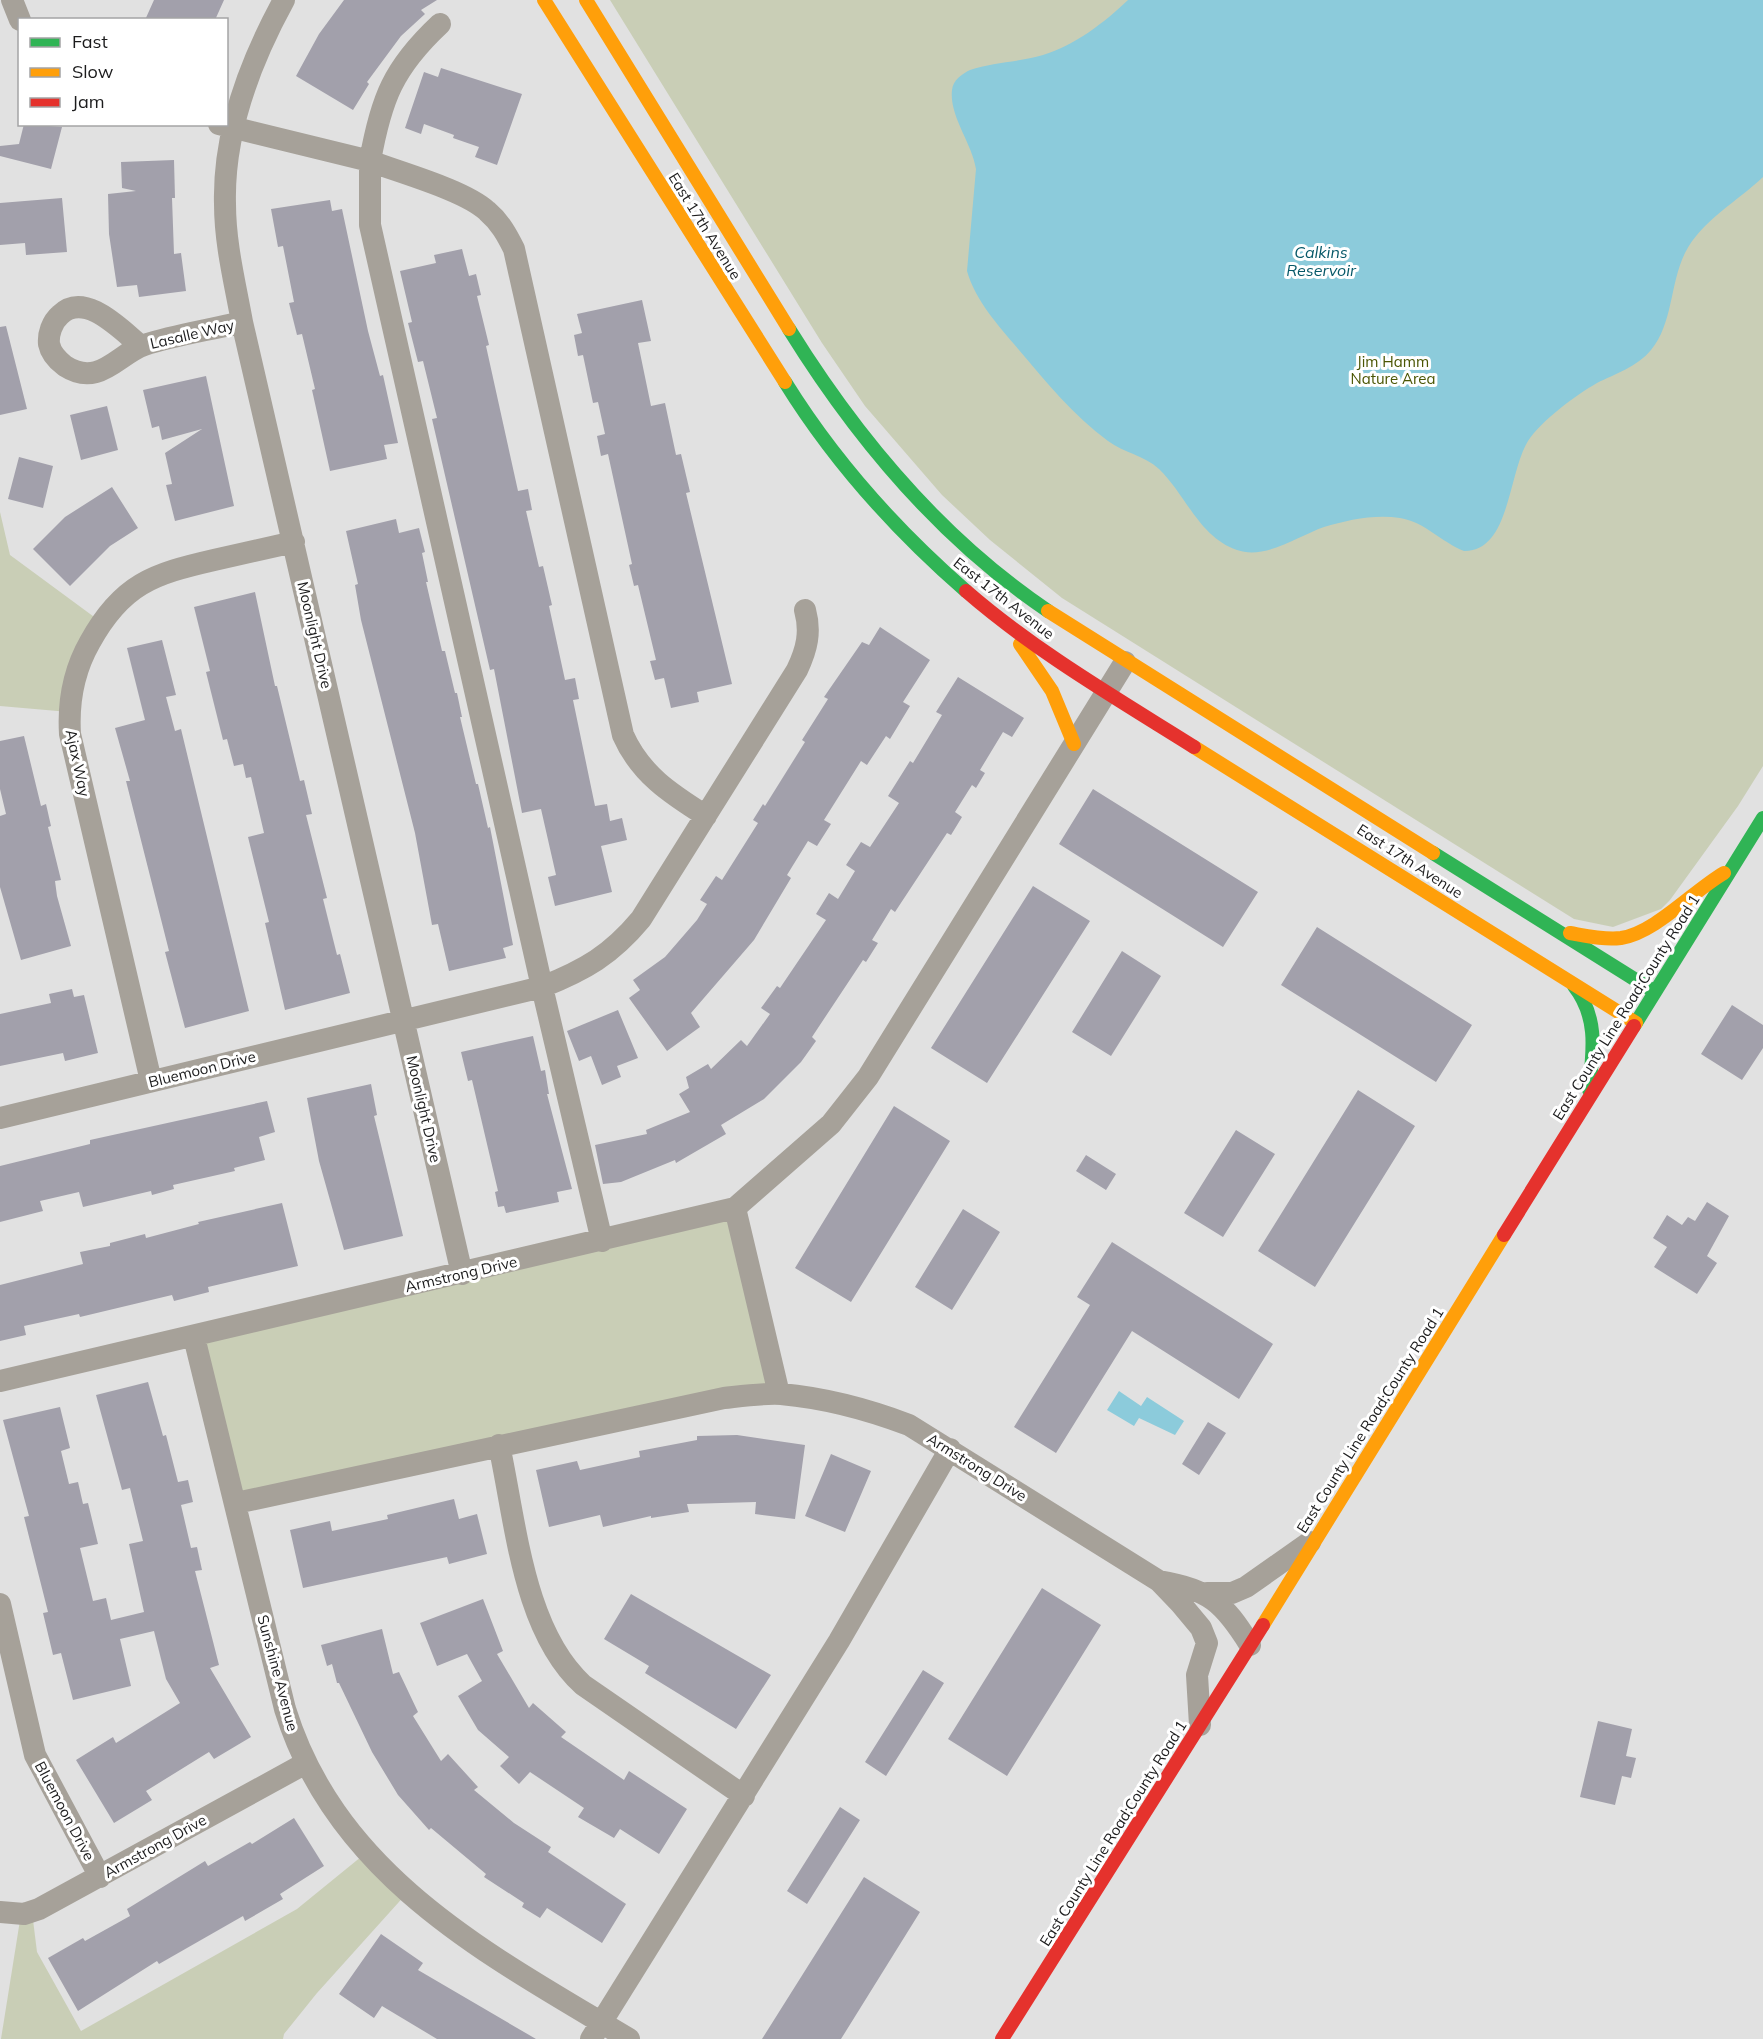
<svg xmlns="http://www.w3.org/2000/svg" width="1763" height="2039" viewBox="0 0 1763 2039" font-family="Mulish,sans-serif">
<rect width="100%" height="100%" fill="#e1e1e1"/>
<path fill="#c9ceb6" d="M610 0H1763V766L1738 806 1670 900 1661 909 1613 927 1574 919 1062 598 990 540 942 495 865 406 822 343Z
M0 512 10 555 101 622 69 712 0 706Z
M735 1208 779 1394 236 1503 194 1337Z
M367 1852 407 1893 317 1993 284 2034 283 2039H1L21 1914 32 1912 37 1952 81 2031 297 1909Z"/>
<path fill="#8ccbdb" d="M1128 0H1763V177C1738 201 1701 221 1685 253 1670 283 1673 324 1651 350 1637 367 1615 374 1597 383 1576 395 1541 421 1528 441 1508 473 1510 552 1464 551 1441 542 1425 522 1400 518 1375 514 1347 520 1324 527 1298 536 1265 560 1237 550 1199 537 1186 495 1159 469 1144 455 1124 453 1108 441 1073 415 1047 383 1019 350 999 326 976 302 967 271L976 169C972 143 949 116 952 90 953 80 962 74 970 70 993 62 1020 62 1043 55 1075 45 1104 23 1128 0Z
M1119 1391 1141 1406 1147 1397 1184 1421 1175 1435 1139 1418 1134 1426 1107 1410Z"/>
<path fill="#a2a0ab" d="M154 0H224L215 20H145Z
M344 0H437L421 10 425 14 401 36 367 82 369 84 353 110 296 76 319 34Z
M441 68 522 94 497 165 475 157 479 147 453 138 454 135 424 124 421 134 405 128 424 72 438 77Z
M24 124 62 127 51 169 0 156V146L19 144Z
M174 160 175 198H172L174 254 181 253 186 291 139 297 137 285 117 287 109 234 108 194 136 191 122 188 121 162Z
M62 198 67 252 26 255 25 243 0 245V203Z
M330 200 332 211 342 209 368 331 380 376 383 375 398 443 384 445 387 459 330 471 312 390 315 389 302 334 297 335 289 303 294 302 283 246 278 247 271 209Z
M462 249 469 276 476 274 481 295 477 296 489 345 486 346 518 491 528 489 532 510 526 511 539 567 543 566 552 605 549 606 565 680 575 678 579 699 573 700 595 806 607 804 610 821 622 818 627 840 601 846 612 892 555 906 548 877 556 875 541 809 522 813 494 669 490 670 432 419 437 418 423 361 418 362 408 323 412 322 400 271 436 263 434 255Z
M642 300 651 341 638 343 651 406 665 403 676 455 681 454 690 492 686 493 732 684 697 692 699 702 671 708 664 678 655 680 650 661 656 660 638 585 634 586 629 565 632 564 608 454 601 456 597 436 605 434 598 402 593 403 583 355 578 356 574 335 582 333 577 314Z
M6 326 27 409 0 415V327Z
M206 376 234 506 175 521 166 485 172 484 165 453 202 429 162 440 159 426 152 428 143 390Z
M107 406 118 450 81 460 70 415Z
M19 457 53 466 43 508 8 499Z
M112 487 138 528 110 546 70 586 33 549 65 517Z
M396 519 399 533 419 528 425 552 422 553 428 582H426L442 651H445L455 693H457L462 717H460L476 784H478L488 828 490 827 513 945 503 948 506 958 449 971 438 924 432 925 415 833 361 620 355 585 358 584 346 531Z
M255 592 275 686H277L300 781 304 780 312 814 306 815 327 898 323 899 337 955 340 954 350 993 285 1010 265 923 269 922 248 837 264 833 251 777 246 778 243 764 234 766 227 739 223 740 206 672 210 671 194 607Z
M880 627 930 660 903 702 910 706 890 739 886 736 867 765 861 761 824 820 831 824 817 846 808 841 787 875 791 878 754 940 691 1013 700 1027 667 1051 629 998 640 990 633 980 665 957 697 920 707 904 700 900 716 876 722 880 758 823 753 820 763 804 765 806 805 742 802 740 828 699 824 697 862 642 869 645Z
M162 640 176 695 166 697 175 731 181 729 249 1011 185 1028 165 952 169 951 126 781H130L115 728 145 720 127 648Z
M958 677 1024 718 1012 737 1003 732 980 770 985 773 976 788 972 785 955 812 962 817 951 835 947 833 895 912 891 909 872 940 878 943 866 962 863 960 812 1037 816 1041 801 1062 764 1099 721 1125 726 1134 676 1163 675 1160 621 1182 603 1184 595 1145 647 1134 646 1130 690 1112 679 1094 689 1088 686 1077 708 1064 711 1069 741 1040 747 1046 770 1014 761 1008 777 986 780 988 826 920 816 914 829 893 838 899 855 871 846 865 861 842 870 847 899 803 888 796 910 761 913 763 942 715 936 712Z
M24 736 41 806 46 804 51 826 48 827 61 880 55 881 57 896 71 946 21 960 0 887V816L6 814 0 789V741Z
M1093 789 1258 892 1223 947 1059 844Z
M1033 886 1090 921 987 1083 931 1048Z
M1317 927 1472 1025 1436 1082 1281 985Z
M1122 951 1161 976 1111 1056 1072 1032Z
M72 989 74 997 84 995 98 1053 65 1061 63 1053 0 1066V1014L51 1003 49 994Z
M1732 1005 1763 1025V1048L1742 1080 1701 1054Z
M618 1010 638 1058 617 1066 621 1077 602 1085 591 1056 579 1061 567 1031Z
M533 1036 541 1071 545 1070 549 1094H547L572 1189 557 1192 559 1202 506 1213 504 1206 498 1207 495 1192 498 1191 472 1080 468 1081 461 1052Z
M371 1084 377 1115 374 1116 403 1236 344 1250 319 1161 307 1098Z
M1358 1090 1415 1126 1315 1287 1258 1251Z
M267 1101 275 1132 259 1137 265 1160 234 1168 235 1171 173 1185 174 1189 152 1195 151 1191 83 1207 79 1192 40 1201 43 1211 0 1222V1166L90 1144V1140Z
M894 1106 950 1141 851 1302 795 1268Z
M1236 1130 1275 1154 1223 1237 1184 1213Z
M1086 1155 1116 1174 1106 1190 1076 1171Z
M1707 1202 1729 1216 1707 1256 1717 1263 1697 1294 1654 1267 1667 1247 1653 1238 1667 1215 1682 1225 1688 1217 1695 1221Z
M282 1203 298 1266 208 1287 209 1292 174 1301 172 1295 80 1317 79 1314 24 1326 26 1335 0 1341V1285L83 1264 80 1252 110 1246V1243L145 1234 146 1238 199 1224 198 1222Z
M963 1209 1000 1232 952 1310 915 1287Z
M1112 1242 1273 1344 1239 1399 1132 1331 1056 1453 1014 1427 1090 1305 1077 1297Z
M148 1382 163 1436 166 1435 178 1482 188 1480 193 1502 181 1505 191 1548 197 1547 202 1570 195 1571 219 1665 210 1668 251 1737 214 1759 209 1752 146 1791 152 1800 114 1823 76 1760 113 1737 116 1743 180 1703 166 1679 154 1631 120 1639 131 1686 73 1700 61 1653 53 1655 43 1613 48 1612 24 1517 29 1516 3 1420 60 1407 70 1448 61 1451 69 1484 78 1482 83 1504 88 1503 98 1544 80 1548 93 1601 106 1598 111 1620 144 1612 129 1544 143 1541 130 1488 122 1490 96 1395Z
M1208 1422 1226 1433 1199 1475 1182 1464Z
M737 1435 805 1445 795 1519 755 1514 756 1502 687 1504 689 1512 651 1518V1516L603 1527 600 1515 549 1527 536 1470 577 1461 580 1470 640 1457 639 1451 697 1440V1436Z
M831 1454 871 1471 845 1532 805 1516Z
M454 1499 459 1519 477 1514 487 1554 449 1564 447 1557 303 1588 290 1530 330 1521 332 1531 388 1519 387 1515Z
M1042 1588 1101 1625 1007 1776 948 1739Z
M631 1594 771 1675 736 1729 645 1673 649 1666 604 1639Z
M483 1599 503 1651 497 1654 529 1708 533 1703 566 1732 561 1737 624 1780 629 1771 687 1809 659 1854 620 1829 614 1838 578 1817 584 1808 530 1772 519 1784 500 1766 509 1757 478 1730 458 1696 482 1681 467 1654 437 1666 420 1623Z
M382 1629 393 1674 399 1672 418 1712 413 1716 441 1761 448 1754 478 1787 474 1790 514 1823 551 1847 548 1852 626 1904 602 1943 547 1908 540 1918 522 1907 524 1903 484 1877 486 1874 431 1828 429 1830 398 1795 372 1752 339 1683H337L332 1664 327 1666 321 1645Z
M923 1670 944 1683 886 1776 865 1762Z
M1598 1721 1632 1729 1626 1756 1636 1758 1631 1778 1622 1776 1615 1805 1580 1797Z
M840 1807 860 1820 807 1904 787 1891Z
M294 1818 324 1866 280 1894 283 1899 245 1921 243 1916 159 1964 157 1961 78 2011 48 1958 83 1938 85 1941 130 1916 127 1909 205 1861 208 1866 250 1842 252 1844Z
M864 1877 920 1912 841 2039H762Z
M381 1934 423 1963 418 1970 536 2039H437L382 2006 374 2018 339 1994Z"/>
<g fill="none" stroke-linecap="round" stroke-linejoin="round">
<path stroke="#a6a199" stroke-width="22" d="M12 0 20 20
M284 0C250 62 223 132 225 204 225 244 235 283 242 322L462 1274
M440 24C393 68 381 99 370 161 401 173 464 190 487 211 500 222 507 235 514 249L623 735C640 774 671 794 706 816
M219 124 370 161V225L542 987C585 970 611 955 641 919L797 670C807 649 811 632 805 610
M141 346C122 331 85 290 60 315 52 322 48 334 49 344 51 354 57 360 65 366 99 388 118 354 144 345 175 335 210 330 242 322
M151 1081 70 734C68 701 74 670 90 642 122 584 153 574 214 560 240 554 267 548 294 542
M0 1118 542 987 602 1241
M735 1208 779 1394
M194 1337 285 1709C337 1877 489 1955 629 2039
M0 1381 735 1208 831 1124 868 1077 1125 662
M499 1445C516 1523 523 1630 583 1685L744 1796
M236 1503 724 1398C742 1396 762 1393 781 1394 825 1398 867 1409 909 1425L1159 1581 1181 1604 1201 1628 1207 1643 1197 1675 1200 1725
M1159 1581C1209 1589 1224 1603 1250 1645
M1207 1593H1232L1246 1587 1310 1542
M0 1604 35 1755 100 1877
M0 1912 24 1914 39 1909 306 1763
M591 2039 839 1641 950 1449"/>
<path stroke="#30b455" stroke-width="14" d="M789 329C856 437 941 539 1048 611
M785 382C834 461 896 530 966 591
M1433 853 1655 992
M1574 986C1599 1018 1593 1052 1589 1090
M1634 1026 1763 818"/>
<path stroke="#ff9f0a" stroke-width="14" d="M544 0 785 382
M586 0 789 329
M1048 611 1433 853
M1020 644 1052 691 1074 744
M1194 747 1636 1023
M1570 933C1587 936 1604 940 1621 938 1655 933 1693 891 1724 873
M1263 1625 1504 1235"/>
<path stroke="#e5322d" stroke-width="14" d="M966 591C1035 651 1116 698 1194 747
M1504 1235 1634 1026
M1002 2039 1263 1625"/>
</g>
<g text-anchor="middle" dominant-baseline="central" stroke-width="6" stroke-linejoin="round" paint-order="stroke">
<g font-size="15" fill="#1c1c1d" stroke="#fff">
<text transform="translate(705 226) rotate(58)">East 17th Avenue</text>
<text transform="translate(192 334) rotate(-13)">Lasalle Way</text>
<text transform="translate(1004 598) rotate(38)">East 17th Avenue</text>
<text transform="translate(315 635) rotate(77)">Moonlight Drive</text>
<text transform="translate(78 763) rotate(78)">Ajax Way</text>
<text transform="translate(1410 861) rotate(33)">East 17th Avenue</text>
<text transform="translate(1626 1007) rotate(-58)">East County Line Road;County Road 1</text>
<text transform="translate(202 1069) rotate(-14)">Bluemoon Drive</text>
<text transform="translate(424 1109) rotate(77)">Moonlight Drive</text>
<text transform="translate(461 1274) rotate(-13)">Armstrong Drive</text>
<text transform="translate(1370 1420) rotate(-58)">East County Line Road;County Road 1</text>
<text transform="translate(977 1467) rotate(32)">Armstrong Drive</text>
<text transform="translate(278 1673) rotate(75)">Sunshine Avenue</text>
<text transform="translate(65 1811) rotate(62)">Bluemoon Drive</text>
<text transform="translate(1113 1833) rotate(-58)">East County Line Road;County Road 1</text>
<text transform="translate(155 1846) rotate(-29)">Armstrong Drive</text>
</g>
<g font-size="15" fill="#4b5604" stroke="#fff">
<text x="1393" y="361">Jim Hamm<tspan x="1393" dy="17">Nature Area</tspan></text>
</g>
<g font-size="16" font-style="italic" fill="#065868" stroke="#fff">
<text x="1321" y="252">Calkins<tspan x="1321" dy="18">Reservoir</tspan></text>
</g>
</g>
<rect x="18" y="18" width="210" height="108" fill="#ffffff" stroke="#a4a4a5" stroke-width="1.5"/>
<rect x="30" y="38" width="30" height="9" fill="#30b455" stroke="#a4a4a5" stroke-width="1.5"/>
<text x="72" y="48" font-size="18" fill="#1c1c1d">Fast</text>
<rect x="30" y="68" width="30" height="9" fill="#ff9f0a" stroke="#a4a4a5" stroke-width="1.5"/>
<text x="72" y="78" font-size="18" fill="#1c1c1d">Slow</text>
<rect x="30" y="98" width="30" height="9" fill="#e5322d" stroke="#a4a4a5" stroke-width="1.5"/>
<text x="72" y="108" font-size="18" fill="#1c1c1d">Jam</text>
</svg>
